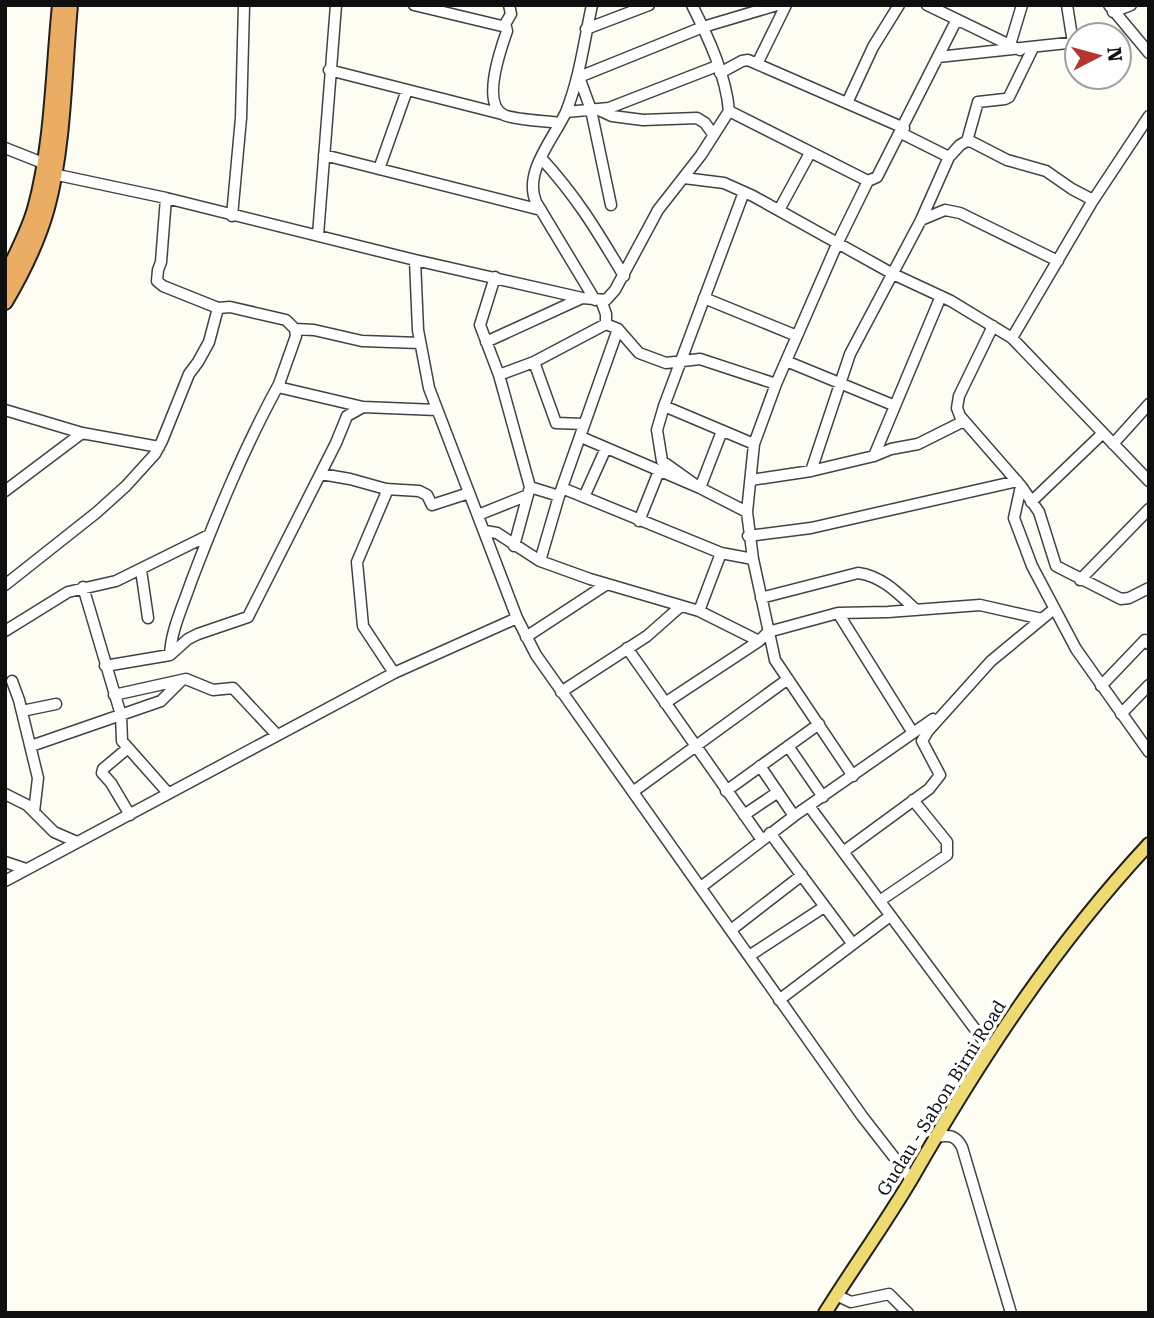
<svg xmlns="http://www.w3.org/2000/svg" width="1154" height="1318" viewBox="0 0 1154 1318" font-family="'Roboto Serif',serif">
<rect width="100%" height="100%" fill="#fefdf3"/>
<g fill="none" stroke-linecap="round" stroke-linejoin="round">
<defs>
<path id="minor" d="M414 5 506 27 507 31C501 48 481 104 504 115 515 120 547 121 560 123
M592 5C584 41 580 77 566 112 554 138 523 172 536 202L595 300
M927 5 1020 50
M1067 5 1073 43
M1109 5 1149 53
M1113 12 1131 5
M504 26 511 14 509 5
M586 29 649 5
M1010 45 1022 5
M938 57 1077 42
M757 64 786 5
M329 70 502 114
M720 73 742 61 748 60 904 128
M579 77 703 27 777 5
M579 77 591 110 611 205
M847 103 873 47 899 5
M599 110 612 116 643 120 697 118 705 123 713 134
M729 111 868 181
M566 112 609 108 717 66
M901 133 949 157
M967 141 978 102 1005 99 1009 97 1033 48
M5 148 43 163
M324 155 541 210
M541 158C577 197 597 231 624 276
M379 169 407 90
M53 174 166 198 415 260 582 298 606 300 615 290 658 210 701 155 729 111C726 75 708 37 692 5
M684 178 724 183 753 196 893 274 951 301 1012 338 1149 481
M166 198 161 262 158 270 157 281 163 286 218 308 230 307 286 320 295 329 296 336 279 384 282 388 363 407 437 410
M779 210 810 153
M232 216 241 118 244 5
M921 220 945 210 960 213 1058 261
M318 235 336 5
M415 260 418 330 429 388 517 618 536 655 862 1116 911 1179
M495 277 480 325 499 375 530 487 514 546
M704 298 797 336
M601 300 606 314V324
M993 326 959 396 957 408 960 416 1021 486 1039 512 1056 566 1121 599 1129 598 1149 588
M295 329 314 330 362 341 420 343
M1012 338 1092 202 1149 116
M486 342 582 298
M786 361 893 405
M534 362 556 423 584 424
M499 375 534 362 606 324 618 329 639 353 666 363 700 359 776 384
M664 406 754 444
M5 410 82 433 159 447
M581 437 700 488 747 512
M1113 444 1149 404
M874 456 941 296
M811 471 850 354 921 220 949 157 960 145 967 141 972 142 1007 160 1046 171 1072 189 1093 200
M321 474 350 479 386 489 419 491 427 495 432 505 469 493
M751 480 811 471 874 456 891 449 918 444 964 421
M1021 486 1014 518 1032 566 1076 649 1149 752
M530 487 559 496
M562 488 721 553 753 559
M700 488 662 461 657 430 664 406 744 192
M700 488 722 431
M388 489 357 562 363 626 394 673
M5 491 82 433
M584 497 606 448
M1031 502 1103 433
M478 515 528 495
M639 521 659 471
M485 531 497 533 540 561 590 579 699 611 759 641
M748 536 811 528 1017 481
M540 561 559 496 618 329
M141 570 148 618
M1080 580 1149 509
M5 585 96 513 126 486 155 454 162 441 189 374 198 362 209 342 218 308
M83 587 121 715 122 741 168 793
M761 598 858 573C882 576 899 594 916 610
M699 611 721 553
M838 613 913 733
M5 631 68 592 116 581 209 535
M526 637 607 584
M627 648 762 840
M170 655C171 630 183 606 191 582 217 514 244 448 279 384
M105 666 170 655 188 639 198 634 248 617 336 443 347 416 363 407
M12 681 19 700 38 778 34 812
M1101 686 1145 640 1149 644
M561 692 647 636 681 606
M114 695 186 679 213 690 233 688 277 735
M665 703 759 641 768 632 838 613 888 612 980 605 1042 619
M22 711 56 704
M1121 714 1149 685
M31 746 161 701 181 681
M788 746 823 797
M128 748 103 769 102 773 111 783 130 815
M760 766 794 816
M853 776 775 660 753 559 747 512 754 444 776 384 838 242 868 181 877 177 956 21
M634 791 788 679
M726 791 819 724
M5 794 27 805 54 832 77 842
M809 806 989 1048
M744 815 778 792
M770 833 852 943
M843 852 929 789 940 775 922 741 928 731 991 661 1054 609
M5 862 26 869
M5 881 394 673 517 618
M701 887 794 816 933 719
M881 900 947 855V842L913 800
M731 930 802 875
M749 956 824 907
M779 1000 890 916
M934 1137C948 1135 955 1134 962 1147L1011 1313
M836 1295 851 1302 889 1294 908 1313"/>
<path id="major" d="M825 1313C853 1268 885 1224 912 1178 981 1058 1054 946 1149 844"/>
<path id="highway" d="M5 278C16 255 28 233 35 209 53 143 53 73 60 5
M5 302C22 273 38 241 47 208 64 145 64 71 70 5"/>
</defs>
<use href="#minor" stroke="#424242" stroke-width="13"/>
<use href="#major" stroke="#202020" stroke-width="16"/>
<use href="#highway" stroke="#202020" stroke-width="18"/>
<use href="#minor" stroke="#fff" stroke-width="10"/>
<use href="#major" stroke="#efda71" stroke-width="12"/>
<use href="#highway" stroke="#ebac64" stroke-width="14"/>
</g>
<g text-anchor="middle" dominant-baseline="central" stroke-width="7" stroke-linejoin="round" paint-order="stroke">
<g font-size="18" fill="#0f0f0f" stroke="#fff">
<text transform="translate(941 1098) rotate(-58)">Gudau - Sabon Birni Road</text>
</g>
</g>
<rect width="1154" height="1318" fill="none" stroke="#0f0f0f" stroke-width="14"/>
<g transform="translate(1098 56) rotate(84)"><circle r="33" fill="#ffffff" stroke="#9f9f9f" stroke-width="2"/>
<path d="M0-5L12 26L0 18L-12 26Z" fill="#b73430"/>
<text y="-10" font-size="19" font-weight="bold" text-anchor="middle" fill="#0f0f0f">N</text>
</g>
</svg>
